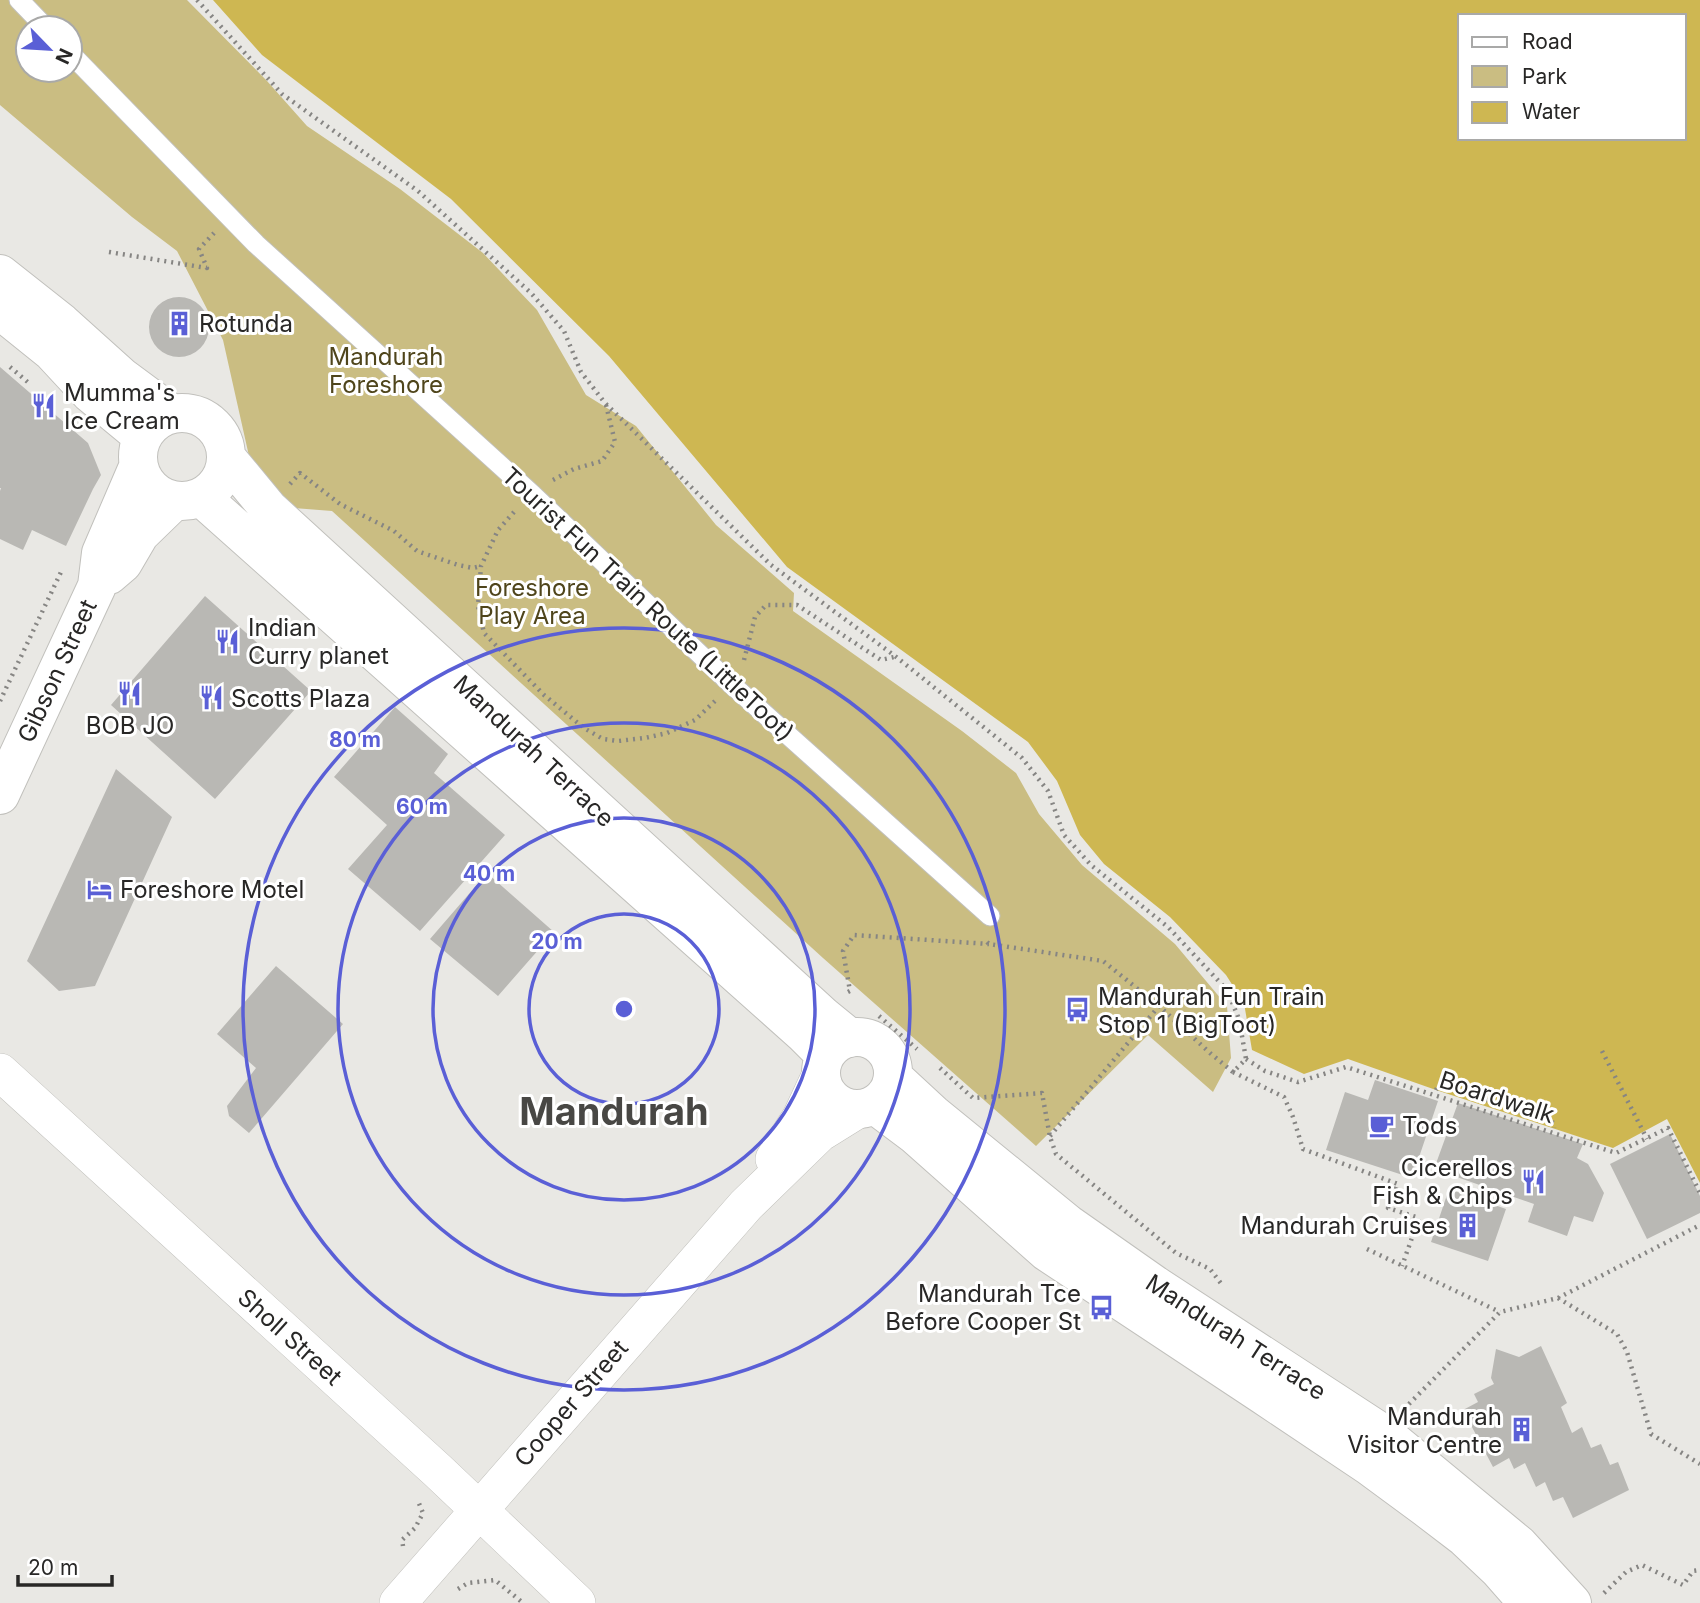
<svg xmlns="http://www.w3.org/2000/svg" width="1700" height="1603" viewBox="0 0 1700 1603" font-family="Inter,sans-serif">
<rect width="100%" height="100%" fill="#e9e8e4"/>
<path fill="#cabd82" fill-rule="evenodd" d="M0 0H187L267 81 307 126 400 189 483 253 537 310 586 395 636 426 716 525 794 593 793 611 962 731 1016 773 1039 814 1082 865 1175 944 1227 1006 1231 1058 1213 1092 1148 1035 1036 1146 823 958 332 511 281 507 251 465 223 340 177 251 132 217 0 105ZM28 28H70V70H28Z"/>
<path fill="#ceb752" fill-rule="evenodd" d="M213 0H1700V1183L1667 1119 1613 1148 1436 1090 1348 1059 1304 1074 1252 1050 1244 1003 1226 975 1170 917 1104 864 1080 835 1057 781 1028 742 787 567 609 356 451 199 262 55ZM1460 16H1684V138H1460Z"/>
<path fill="#b9b8b4" d="M149 327a30 30 0 1 1 60 0a30 30 0 1 1-60 0Z
M0 367 88 443 101 475 93 489 66 546 32 530 23 550 0 539V491L1 488H0Z
M205 596 311 691 215 799 111 705Z
M395 707 448 754 434 773 505 835 420 931 348 869 387 825 334 777Z
M116 769 172 817 95 986 59 991 27 961Z
M487 873 554 932 498 996 430 939Z
M276 966 343 1024 249 1133 229 1116 227 1106 256 1068 217 1034Z
M1375 1080 1438 1101 1412 1178 1326 1150 1345 1092 1368 1100Z
M1458 1103 1583 1144 1577 1158 1588 1164 1604 1193 1593 1222 1574 1216 1567 1236 1528 1222 1534 1204 1434 1169Z
M1670 1134 1700 1196V1213L1647 1239 1610 1164Z
M1449 1189 1506 1209 1488 1261 1431 1242Z
M1541 1346 1567 1403 1561 1407 1572 1433 1582 1427 1591 1448 1601 1444 1610 1465 1618 1462 1629 1490 1573 1518 1563 1497 1553 1501 1545 1482 1536 1487 1525 1463 1514 1469 1509 1458 1493 1467 1463 1410 1478 1402 1474 1394 1494 1384 1491 1378 1496 1349 1519 1357Z"/>
<g fill="none" stroke-linecap="round" stroke-linejoin="round">
<defs>
<path id="lane" d="M19 0 46 28
M70 53 256 244 533 495 730 683 990 916"/>
<path id="street" d="M0 1072 438 1471 577 1603
M774 1159 801 1117 821 1074
M398 1603 746 1205 820 1133 857 1110"/>
<path id="secondary" d="M0 274 62 323 122 377 172 414
M0 310 52 352 90 393 142 436
M138 457a44 44 0 1 1 88 0a44 44 0 1 1-88 0Z
M226 457 269 509 823 1016 850 1038
M201 497 804 1034 825 1055
M109 575 123 563 140 534 174 501
M0 795 97 586 101 553 138 467
M821 1073a36 36 0 1 1 72 0a36 36 0 1 1-72 0Z
M893 1077 933 1114 1068 1224 1155 1285 1388 1437 1519 1545 1572 1603
M875 1105 915 1135 1047 1252 1263 1395 1369 1466 1426 1508 1464 1537 1499 1570 1528 1603"/>
</defs>
<use href="#lane" stroke="#c1c0bc" stroke-width="21"/>
<use href="#street" stroke="#c1c0bc" stroke-width="38"/>
<use href="#secondary" stroke="#c1c0bc" stroke-width="40"/>
<path stroke="#868583" stroke-width="4.5" stroke-dasharray="2 5" stroke-linecap="butt" d="M197 0 282 94 418 191 531 293 564 331 581 372 605 403 771 565 895 656 1022 758 1048 791 1064 835 1091 865 1168 927 1227 990 1239 1019 1246 1059
M109 252 207 268 199 249 214 233
M10 367 30 384
M553 480 574 469 602 461 615 442 606 405
M290 484 300 473 340 504 394 531 417 551 458 565 473 568 481 566
M514 512 498 530 481 566 478 606 484 633 544 695 584 728 603 739 618 741 645 738 667 733 695 720 715 701
M744 660 755 617 766 605H797L881 660 894 657
M0 701 61 572
M987 942 989 944 1103 961 1159 1006 1210 1053 1233 1072 1246 1059
M848 992 850 991 843 951 854 935 989 944
M879 1016 917 1049
M1602 1051 1647 1139
M1246 1059 1265 1071 1298 1082 1346 1067 1616 1153 1668 1128 1700 1193
M940 1068 973 1098 1042 1093 1050 1137 1056 1154 1176 1253 1210 1269 1223 1286
M1233 1072 1284 1097 1293 1117 1303 1149 1398 1184 1388 1208 1419 1218 1402 1266
M1436 1090 1439 1084 1554 1123V1128
M1050 1136 1159 1006
M1367 1249 1500 1312
M1558 1298 1617 1334 1627 1352 1651 1434 1700 1464
M1404 1409 1500 1312 1558 1298 1700 1225
M403 1546 402 1540 415 1528 423 1513 418 1501
M458 1589 468 1583 495 1580 523 1603
M1604 1593 1626 1572 1642 1565 1683 1585 1693 1571 1700 1570"/>
<use href="#lane" stroke="#fff" stroke-width="19"/>
<use href="#street" stroke="#fff" stroke-width="37"/>
<use href="#secondary" stroke="#fff" stroke-width="38"/>
</g>
<g fill="none" stroke="#5a5fd6" stroke-width="3.5">
<circle cx="624" cy="1009" r="95"/>
<circle cx="624" cy="1009" r="191"/>
<circle cx="624" cy="1009" r="286"/>
<circle cx="624" cy="1009" r="381"/>
</g>
<defs>
<symbol id="building-bare" viewBox="-9 -9 18 18"><path d="M-4-6H4V6H1V3H-1V6H-4ZM-2.5-4.3h1.7v1.8h-1.7ZM.8-4.3h1.7v1.8H.8ZM-2.5-1h1.7V.8h-1.7ZM.8-1h1.7V.8H.8Z" fill="#5a5fd6" stroke="#fff" stroke-width="2.5" paint-order="stroke"/></symbol>
<symbol id="restaurant-bare" viewBox="-9 -9 18 18"><path d="M-5-6h1v4h1v-4h1v4h1v-4h1v5L-1.5 .5V6h-2V.5L-5-1ZM5-6V6H3V1.5H1.5Q1.5-4 5-6Z" fill="#5a5fd6" stroke="#fff" stroke-width="2.5" paint-order="stroke"/></symbol>
<symbol id="hotel-bare" viewBox="-9 -9 18 18"><path d="M-6-4.5h1.5V1H6V5H4.5V3h-9V5H-6ZM-4 0a1.8 1.8 0 1 1 3.6 0ZM.5 0V-2.5h3Q6-2.5 6 0Z" fill="#5a5fd6" stroke="#fff" stroke-width="2.5" paint-order="stroke"/></symbol>
<symbol id="bus-bare" viewBox="-9 -9 18 18"><path d="M-5-6H5V4H4V6H2V4H-2V6H-4V4H-5ZM-3.5-4V0h7V-4ZM-3.5 1.2v1.5H-2V1.2ZM2 1.2v1.5H3.5V1.2Z" fill="#5a5fd6" stroke="#fff" stroke-width="2.5" paint-order="stroke"/></symbol>
<symbol id="cafe-bare" viewBox="-9 -9 18 18"><path d="M-5.5-4.5H6V0H3Q3 3.5 0 3.5H-2.5Q-5.5 3.5-5.5 0ZM3-3.2v2h1.7v-2ZM-6 4.5H4V6H-6Z" fill="#5a5fd6" stroke="#fff" stroke-width="2.5" paint-order="stroke"/></symbol>
</defs>
<g fill-rule="evenodd">
<use href="#building-bare" x="162" y="306" width="35" height="35"/>
<use href="#restaurant-bare" x="26" y="388" width="35" height="35"/>
<use href="#restaurant-bare" x="210" y="624" width="35" height="35"/>
<use href="#restaurant-bare" x="112" y="676" width="35" height="35"/>
<use href="#restaurant-bare" x="194" y="680" width="35" height="35"/>
<use href="#hotel-bare" x="82" y="872" width="35" height="35"/>
<use href="#bus-bare" x="1060" y="992" width="35" height="35"/>
<use href="#cafe-bare" x="1364" y="1108" width="35" height="35"/>
<use href="#restaurant-bare" x="1516" y="1164" width="35" height="35"/>
<use href="#building-bare" x="1450" y="1208" width="35" height="35"/>
<use href="#bus-bare" x="1084" y="1290" width="35" height="35"/>
<use href="#building-bare" x="1504" y="1412" width="35" height="35"/>
</g>
<g text-anchor="middle" dominant-baseline="central" stroke-width="6" stroke-linejoin="round" paint-order="stroke">
<g font-size="24" fill="#282726" stroke="#fff" text-anchor="start">
<text x="199" y="323">Rotunda</text>
<text x="64" y="392">Mumma's<tspan x="64" dy="28">Ice Cream</tspan></text>
<text x="248" y="627">Indian<tspan x="248" dy="28">Curry planet</tspan></text>
<text x="231" y="698">Scotts Plaza</text>
<text x="130" y="725" text-anchor="middle">BOB JO</text>
<text x="120" y="889">Foreshore Motel</text>
<text x="1098" y="996">Mandurah Fun Train<tspan x="1098" dy="28">Stop 1 (BigToot)</tspan></text>
<text x="1402" y="1125">Tods</text>
<text x="1513" y="1167" text-anchor="end">Cicerellos<tspan x="1513" dy="28">Fish &amp; Chips</tspan></text>
<text x="1448" y="1225" text-anchor="end">Mandurah Cruises</text>
<text x="1081" y="1293" text-anchor="end">Mandurah Tce<tspan x="1081" dy="28">Before Cooper St</tspan></text>
<text x="1502" y="1416" text-anchor="end">Mandurah<tspan x="1502" dy="28">Visitor Centre</tspan></text>
</g>
<g font-size="24" fill="#4f451b" stroke="#fff">
<text x="386" y="356">Mandurah<tspan x="386" dy="28">Foreshore</tspan></text>
<text x="532" y="587">Foreshore<tspan x="532" dy="28">Play Area</tspan></text>
</g>
<g font-size="24" fill="#282726" stroke="#fff">
<text transform="translate(648 604) rotate(43)">Tourist Fun Train Route (LittleToot)</text>
<text transform="translate(57 671) rotate(-65)">Gibson Street</text>
<text transform="translate(534 751) rotate(43)">Mandurah Terrace</text>
<text transform="translate(1497 1097) rotate(18)">Boardwalk</text>
<text transform="translate(290 1337) rotate(42)">Sholl Street</text>
<text transform="translate(1236 1337) rotate(33)">Mandurah Terrace</text>
<text transform="translate(571 1403) rotate(-49)">Cooper Street</text>
</g>
<g font-size="38" font-weight="bold" fill="#484744" stroke="#fff">
<text x="614" y="1111">Mandurah</text>
</g>
</g>
<circle cx="624" cy="1009" r="10" fill="#5a5fd6" stroke="#fff" stroke-width="3.5"/>
<g font-size="21" text-anchor="middle" font-weight="bold" fill="#5a5fd6" stroke="#fff" stroke-width="6" stroke-linejoin="round" paint-order="stroke">
<text x="355" y="747">80 m</text>
<text x="422" y="814">60 m</text>
<text x="489" y="881">40 m</text>
<text x="557" y="949">20 m</text>
</g>
<rect x="1458" y="14" width="228" height="126" fill="#ffffff" stroke="#a9a9a8" stroke-width="2"/>
<rect x="1472" y="37" width="35" height="10" fill="#ffffff" stroke="#a9a9a8" stroke-width="2"/>
<text x="1522" y="49" font-size="21" fill="#282726">Road</text>
<rect x="1472" y="66" width="35" height="21" fill="#cabd82" stroke="#a9a9a8" stroke-width="2"/>
<text x="1522" y="84" font-size="21" fill="#282726">Park</text>
<rect x="1472" y="102" width="35" height="21" fill="#ceb752" stroke="#a9a9a8" stroke-width="2"/>
<text x="1522" y="119" font-size="21" fill="#282726">Water</text>
<g transform="translate(49 49) rotate(115)"><circle r="33" fill="#ffffff" stroke="#a9a9a8" stroke-width="2"/>
<path d="M0-5L12 26L0 18L-12 26Z" fill="#5a5fd6"/>
<text y="-10" font-size="19" font-weight="bold" text-anchor="middle" fill="#282726">N</text>
</g>
<path d="M18 1575v10h94v-10" fill="none" stroke="#282726" stroke-width="3.5"/>
<text x="28" y="1575" font-size="21" fill="#282726" stroke="#ffffff" stroke-width="5" paint-order="stroke">20 m</text>
</svg>
